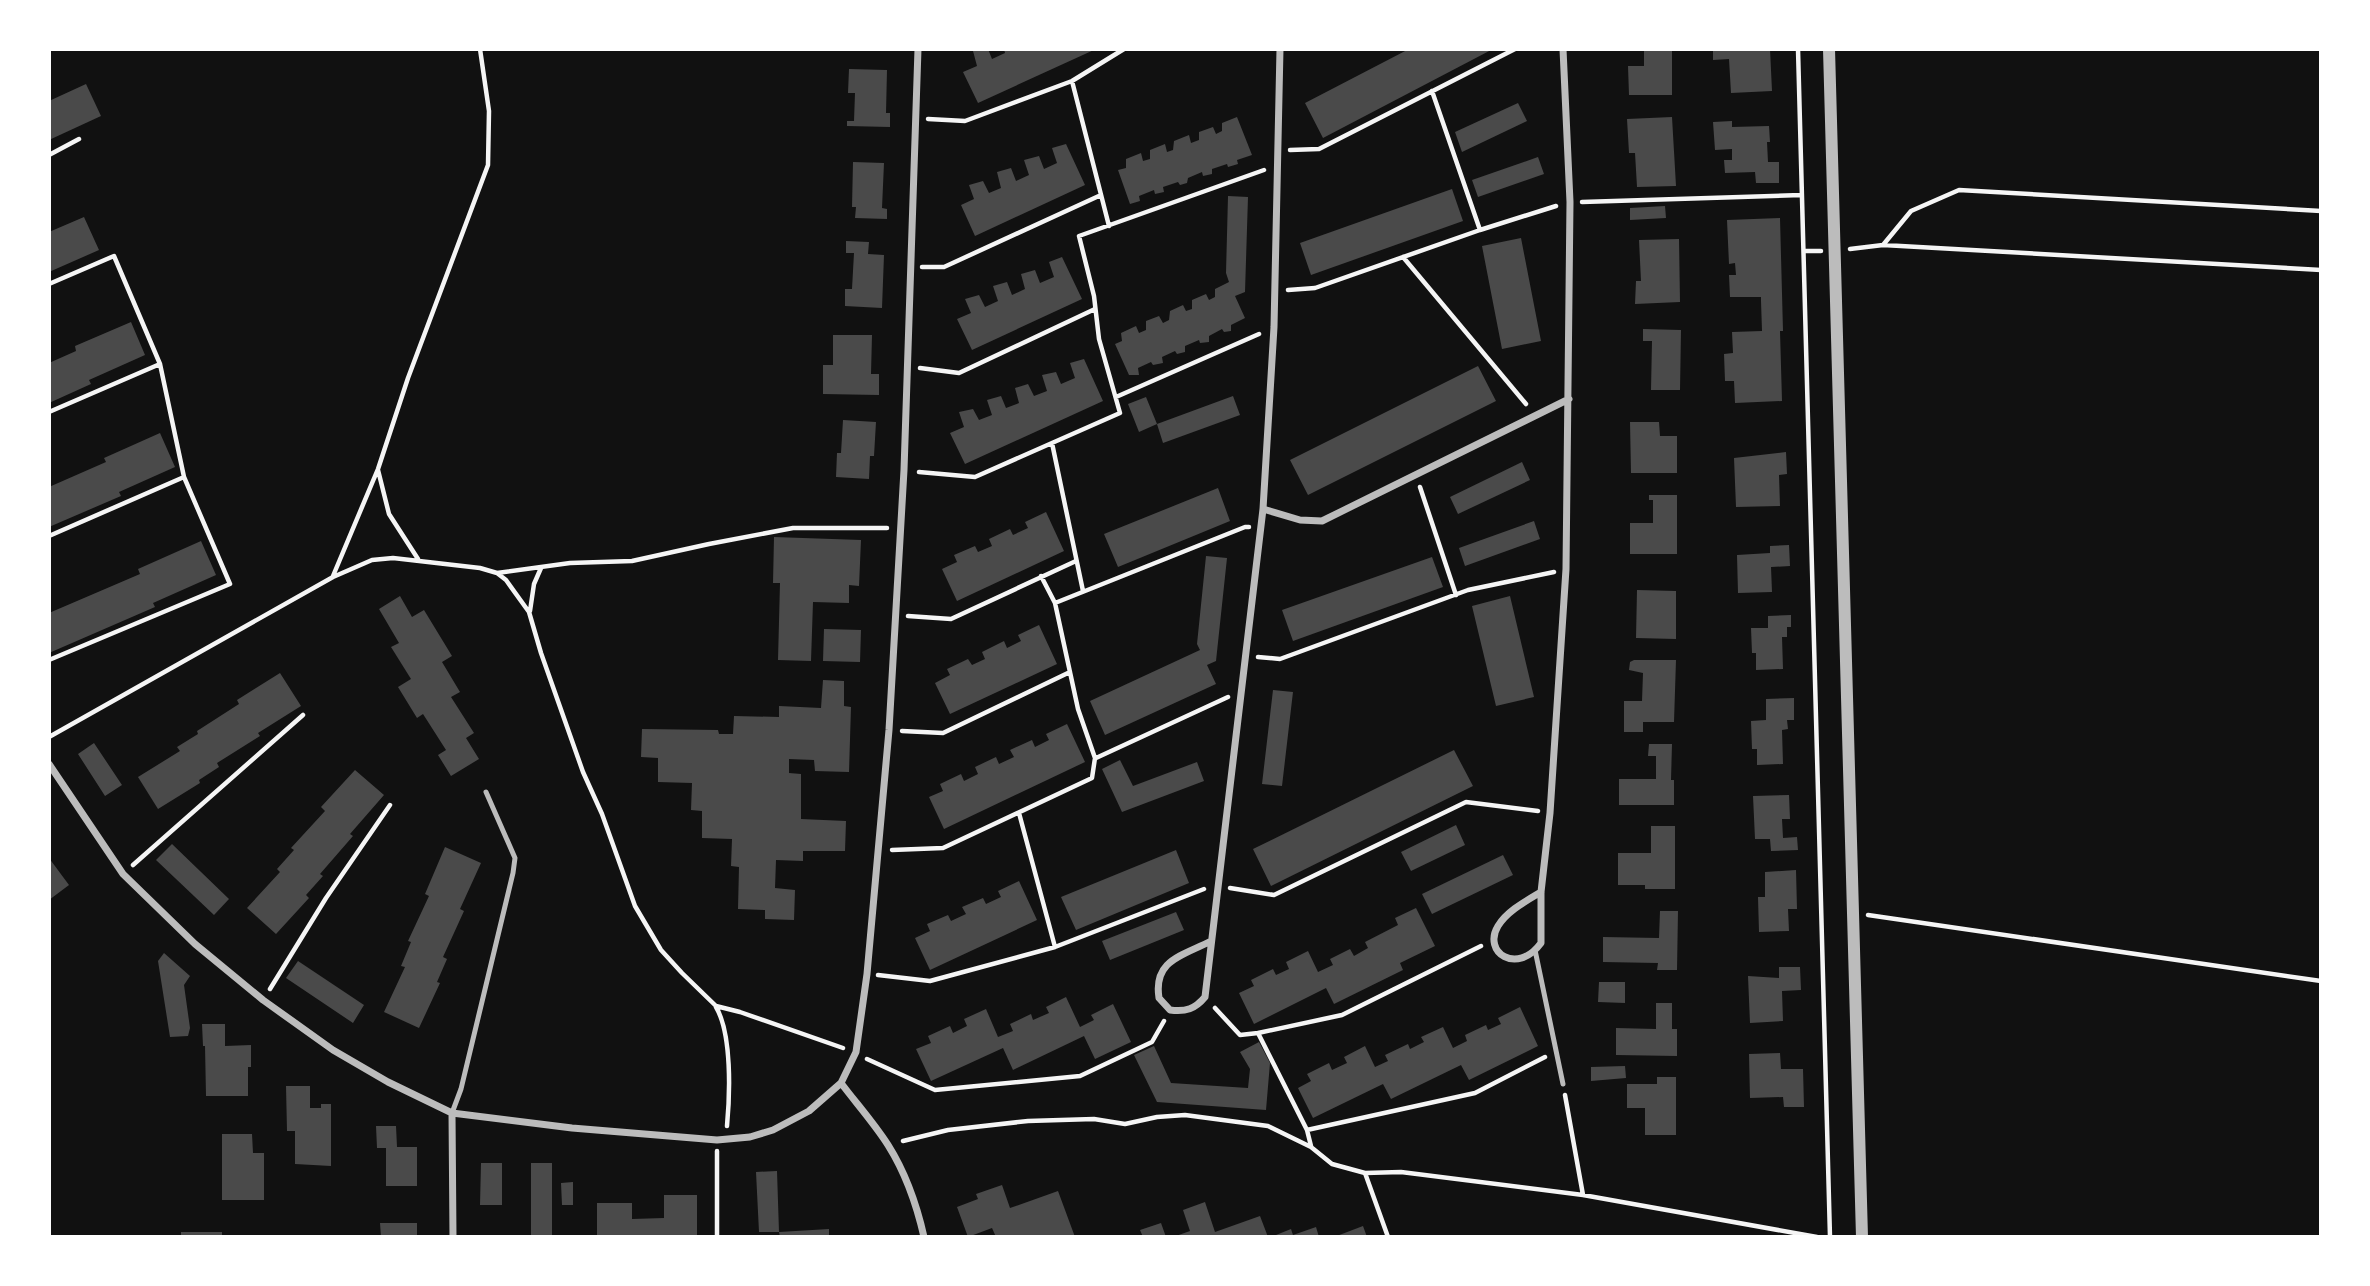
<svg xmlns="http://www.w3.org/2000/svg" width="2370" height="1286" viewBox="0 0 2370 1286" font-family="'IBM Plex Sans',sans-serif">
<rect width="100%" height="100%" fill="#111"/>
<path fill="#4a4a4a" d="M980 49H988L992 59 1005 53 1004 49H1096L978 103 963 72 977 66 973 51Z
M1409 49H1493L1323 138 1305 103Z
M1644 49H1672V95H1629L1628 66H1644Z
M1713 49H1770L1772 91 1731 93 1729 59 1713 60Z
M849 69 887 70 886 113H890V127L847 126V121H854L855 93H848Z
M86 84 101 116 49 140V101Z
M1518 103 1527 121 1462 152 1455 132Z
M1237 117 1252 155 1237 160 1238 164 1228 167 1227 164 1212 169V174L1203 176 1202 172 1188 178 1187 183 1180 185 1178 182 1163 187 1164 192 1155 194 1154 190 1139 196 1140 201 1130 204 1118 170 1126 168V159L1141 153 1143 161 1150 159V150L1165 144 1167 152 1173 150 1174 141 1189 135 1191 143 1199 140V132L1213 127 1216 134 1222 131V123Z
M1672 117 1676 186 1637 187 1635 153H1629L1627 119Z
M1732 121V127L1769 126 1770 142H1767L1768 162H1779V183H1756L1755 172 1725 173 1724 160H1732V149L1715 150 1713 122Z
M1066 144 1085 185 975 236 961 205 974 199 969 185 983 181 989 193 1001 188 997 172 1011 168 1016 181 1029 175 1024 160 1039 156 1044 169 1057 163 1052 148Z
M1538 157 1544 174 1478 197 1472 180Z
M853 162 884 163 882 208 887 209V219L855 218 856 207H852Z
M1452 189 1463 221 1311 275 1300 243Z
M1228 196 1248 197 1245 292 1235 296 1245 318 1231 325V331L1224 332 1222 329 1209 336V342L1200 343 1199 340 1185 346V352L1177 354 1175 351 1162 357 1163 363 1153 365 1151 362 1138 368 1139 375H1129L1115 344 1122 341 1121 333 1136 326 1139 333 1146 330V321L1159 316 1163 323 1169 320 1170 311 1183 305 1186 311 1192 309V300L1206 294 1209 300 1215 297V289L1229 282 1226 273Z
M1665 206 1666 218 1630 220V208Z
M84 217 99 250 49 272V232Z
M1780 218 1783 331H1780L1782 401 1735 403 1734 381H1725L1724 354 1733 353 1732 332 1762 331 1761 301V297H1730L1729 275H1736L1735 263 1729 264 1727 220Z
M1521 238 1541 341 1502 349 1482 246Z
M1679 239 1680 302 1635 304 1636 281H1641L1639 240Z
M846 241 869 242 868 254 884 255 882 308 845 306V289H852L854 253H846Z
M1062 257 1082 299 972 350 957 319 971 313 965 299 979 295 985 307 998 301 993 286 1007 282 1012 295 1025 289 1021 274 1035 270 1040 283 1054 277 1049 262Z
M131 322 145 355 89 380 91 384 49 403V363L76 351 75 346Z
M1643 329 1681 330 1680 390H1651L1652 341H1643Z
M833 335H872L871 374H879V395L823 394V365H833Z
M1084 359 1103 401 965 464 950 433 964 427 959 412 973 409 979 420 992 415 987 400 1001 396 1006 408 1019 403 1015 388 1028 384 1034 396 1047 391 1042 375 1056 372 1061 384 1075 378 1070 363Z
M1478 366 1496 401 1308 495 1290 460Z
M1233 396 1240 415 1163 443 1157 424Z
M1146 397 1157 424 1139 432 1128 404Z
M843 420 876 422 874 456H870L869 479 836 477 837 453H841Z
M1630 422H1659L1660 436H1677V473H1631Z
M160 433 175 467 119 492 121 496 49 527V487L106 462 104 458Z
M1786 452 1787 474 1779 475 1780 506 1736 507 1734 458Z
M1522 462 1530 480 1458 514 1450 497Z
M1218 488 1230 521 1118 567 1104 534Z
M1649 495H1677V554H1630V523H1653V500H1649Z
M1046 512 1064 551 957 601 942 569 957 562 954 555 975 546 978 552 992 546 989 539 1010 529 1013 535 1028 528 1025 522Z
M1534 521 1540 539 1465 566 1459 548Z
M774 537 861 540 859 586 849 585V603L813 602 811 661 778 660 780 583H773Z
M201 541 216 575 153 603 155 607 49 653V613L140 574 138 569Z
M1789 545 1790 566 1771 567 1772 592 1738 593 1737 555 1770 553V546Z
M1206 556 1227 558 1216 661 1207 665 1216 684 1105 735 1090 701 1200 650 1197 644Z
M1432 557 1443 587 1293 641 1282 610Z
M1637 590 1676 591V639L1636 638Z
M400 596 412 617 424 610 452 656 442 662 460 692 451 697 474 733 466 738 479 759 451 776 438 755 446 750 423 714 417 718 398 687 411 679 391 647 399 643 379 609Z
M1510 596 1534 697 1496 706 1472 606Z
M1791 615V627H1787V637H1782L1783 669 1756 670V653H1752L1751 628H1768V616Z
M1039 625 1057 664 950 714 935 683 950 675 947 669 968 659 972 665 985 659 982 652 1004 641 1007 648 1021 641 1018 635Z
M824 629 861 630 860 662 823 661Z
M1634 660H1676L1674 722H1643V732H1624V701H1642L1643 673 1629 670 1630 662Z
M280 673 301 706 258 733 260 736 217 763 219 767 199 780 200 783 158 809 138 777 180 751 177 747 198 734 197 731 239 704 237 700Z
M823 680 844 681V706L851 707 849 772 815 771 814 760 789 759V773L801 774V819L846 821 845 851H803V861L776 860 775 888 795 890 794 920 765 919V910L738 909 739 867 731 866 732 839 702 838V811L691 810 692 783 658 782V758L641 757 642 729 718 730 719 734H733L734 716 779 717V706L821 708Z
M1273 690 1293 692 1282 786 1262 784Z
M1794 698V720H1787L1788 729 1782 730 1783 764 1757 765V749H1752L1751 721 1766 720V699Z
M1067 724 1085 762 944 829 929 797 943 791 940 784 961 774 964 781 978 774 975 767 996 757 999 764 1014 757 1010 750 1032 740 1035 747 1049 740 1046 734Z
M94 743 122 785 105 796 78 754Z
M1649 744H1672L1671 780H1674V805H1619V779H1656V756H1648Z
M1454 750 1473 786 1271 886 1253 849Z
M1120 760 1133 786 1197 762 1204 781 1122 812 1102 769Z
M355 770 384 795 350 834 353 836 320 874 323 876 306 895 309 898 276 934 247 908 280 872 277 869 294 850 291 848 325 811 321 807Z
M1789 795 1790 819H1782L1783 838 1797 837 1798 850 1771 851 1770 839H1755L1753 796Z
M1456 825 1465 845 1411 871 1401 852Z
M1651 826H1675V889H1645V885H1618V853H1651Z
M172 844 229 899 214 915 156 860Z
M445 847 481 863 460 909 464 911 443 957 447 959 437 982 440 983 419 1028 384 1012 405 967 401 966 411 942 408 941 429 896 425 894Z
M1176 850 1189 883 1076 930 1061 897Z
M1503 855 1513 875 1432 914 1422 894Z
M49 858 69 885 49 900Z
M1796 870 1797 909H1788L1789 931 1759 932 1758 897H1765V872Z
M1019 881 1037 920 930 970 915 938 930 931 927 924 948 915 951 921 966 914 962 907 983 898 986 904 1001 897 998 891Z
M1416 908 1435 946 1400 963 1403 970 1334 1004 1326 988 1254 1024 1239 993 1254 986 1251 980 1273 969 1276 975 1289 969 1286 962 1308 951 1318 972 1333 965 1330 959 1350 949 1354 956 1368 948 1365 942 1398 925 1395 918Z
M1660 911H1678L1677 970H1657L1658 963 1603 962V937L1659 938Z
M1176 912 1184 930 1110 960 1102 941Z
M164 953 190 976 184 985 190 1028 188 1036 170 1037 158 961Z
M298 961 364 1005 353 1023 286 978Z
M1779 967H1800L1801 990 1782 991 1783 1021 1750 1023 1748 976 1779 978Z
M1599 982H1625V1003L1598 1002Z
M1066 997 1080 1027 1094 1020 1091 1015 1113 1004 1131 1042 1095 1059 1084 1036 1013 1070 1003 1048 931 1081 916 1049 931 1043 928 1036 950 1026 953 1033 967 1026 964 1019 986 1009 998 1037 1013 1031 1010 1024 1031 1014 1033 1020 1049 1013 1046 1007Z
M1656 1003H1672V1029H1677V1056L1616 1055V1028L1656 1029Z
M1520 1007 1538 1046 1469 1080 1461 1065 1391 1099 1383 1084 1313 1118 1298 1088 1311 1081 1307 1074 1329 1063 1332 1070 1347 1063 1344 1057 1365 1046 1375 1067 1388 1061 1385 1055 1408 1044 1410 1049 1424 1042 1421 1037 1443 1027 1453 1048 1467 1041 1465 1035 1486 1025 1488 1030 1501 1024 1498 1018Z
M202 1024H225V1046L251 1045V1067H248V1096H206L205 1046H203Z
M1259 1042 1270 1063 1266 1110 1157 1102 1134 1055 1154 1046 1171 1083 1248 1088 1250 1069 1240 1052Z
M1780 1053 1781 1069H1803L1804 1107H1784L1783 1097 1750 1098 1749 1054Z
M1625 1066 1626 1078 1591 1081V1067Z
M1657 1077H1676V1135H1645V1108H1627V1084H1657Z
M286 1086H310V1108H321V1104H331V1166L295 1164V1131H287Z
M376 1126H396L397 1147H417V1186H386V1148H377Z
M222 1134H252L253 1153H264V1200H222Z
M481 1163H502V1205H480Z
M531 1163H552V1237H531Z
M777 1171 779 1232H759L756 1172Z
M573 1182V1205H562L561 1183Z
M1002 1185 1010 1208 1058 1191 1075 1237H996L992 1228 968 1237 957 1207 978 1199 976 1194Z
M664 1195H697V1237H597V1203H632V1219L664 1218Z
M1205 1202 1215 1232 1260 1216 1268 1237H1173L1190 1231 1183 1210Z
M380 1223H417V1237H381Z
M1161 1223 1166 1237H1143L1140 1230Z
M1363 1226 1367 1237H1334Z
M1316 1227 1319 1237H1271L1291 1229 1293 1235Z
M829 1229V1237H780L779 1232Z
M181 1232H222V1237H181Z"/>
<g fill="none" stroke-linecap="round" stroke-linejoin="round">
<path stroke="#f5f5f5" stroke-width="4.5" d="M1798 49 1830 1237
M1072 81 1109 226
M1432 91 1480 230
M928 119 965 121 1072 81 1124 49
M1290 150 1319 149 1515 49
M49 155 79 139
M1582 202 1801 195
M1883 245 1911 211 1959 190 2321 211
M1850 249 1883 245 2321 270
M1804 251H1821
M1403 257 1526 404
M922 267H944L1101 195
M49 284 114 256 160 364 184 477 230 584 49 660
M1288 290 1315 288 1480 230 1556 206
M920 368 959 373 1095 309
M1116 397 1259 334
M49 412 160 364
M1052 443 1083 591
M378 470 389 514 418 559
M919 472 975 477 1120 413 1099 339 1094 296 1079 236 1264 170
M1420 487 1456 595
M49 536 184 477
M497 573 570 563 632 561 709 544 793 528H887
M333 576 378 469 408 378 488 165 489 111 480 49
M1055 603 1245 527H1249
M530 611 534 584 541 568
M908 616 951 619 1076 561
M1258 657 1280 659 1468 590 1554 572
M902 731 943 733 1070 672
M49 737 333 577 372 560 393 558 480 568 497 573 506 580 529 612 541 653 583 772 602 814 635 906 661 950 682 973 716 1006 740 1012 843 1048
M1096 758 1228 697
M1019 813 1055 947
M892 850 943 848 1092 778 1095 758 1078 709 1055 603 1041 576
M133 865 303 715
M1230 888 1274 895 1466 802 1538 811
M1868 915 2321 981
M878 975 930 981 1055 947 1204 889
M270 989 326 898 390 805
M716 1007C732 1034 730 1094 727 1126
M1215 1008 1240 1035 1258 1033 1307 1130 1311 1146
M1258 1033 1342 1015 1481 946
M867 1059 935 1090 1080 1076 1152 1042 1164 1021
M1565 1095 1583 1195
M1307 1130 1475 1093 1545 1057
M903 1141 948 1130 1028 1121 1094 1119 1125 1124 1157 1117 1185 1115 1268 1126 1311 1147 1332 1164 1365 1173 1401 1172 1583 1195 1817 1237
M717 1151V1237
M1365 1173 1388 1237"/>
<path stroke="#bcbcbc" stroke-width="5" d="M1535 950 1563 1084
M452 1113 461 1089 513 873 515 858 486 792"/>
<path stroke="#bcbcbc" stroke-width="7" d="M1263 509 1300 520 1322 521 1569 399
M49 764 123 874 195 944 263 1000 333 1050 388 1082 452 1113 572 1128 717 1140 750 1137 773 1130 809 1111 841 1083 856 1052 867 974 889 730 904 470 918 49
M1541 892C1526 901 1507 911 1498 926 1482 952 1517 976 1541 943V892L1550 813 1566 569 1570 202 1563 49
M1211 941C1182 956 1153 960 1159 998L1170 1010C1186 1012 1195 1009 1205 997L1263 509 1274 327 1280 49
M841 1083C856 1103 874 1123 888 1145 905 1172 917 1206 924 1237
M452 1113 453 1237"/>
<path stroke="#bcbcbc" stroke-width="12" d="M1829 49 1862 1237"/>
</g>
<rect width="2370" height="1286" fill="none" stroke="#ffffff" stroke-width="102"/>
</svg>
